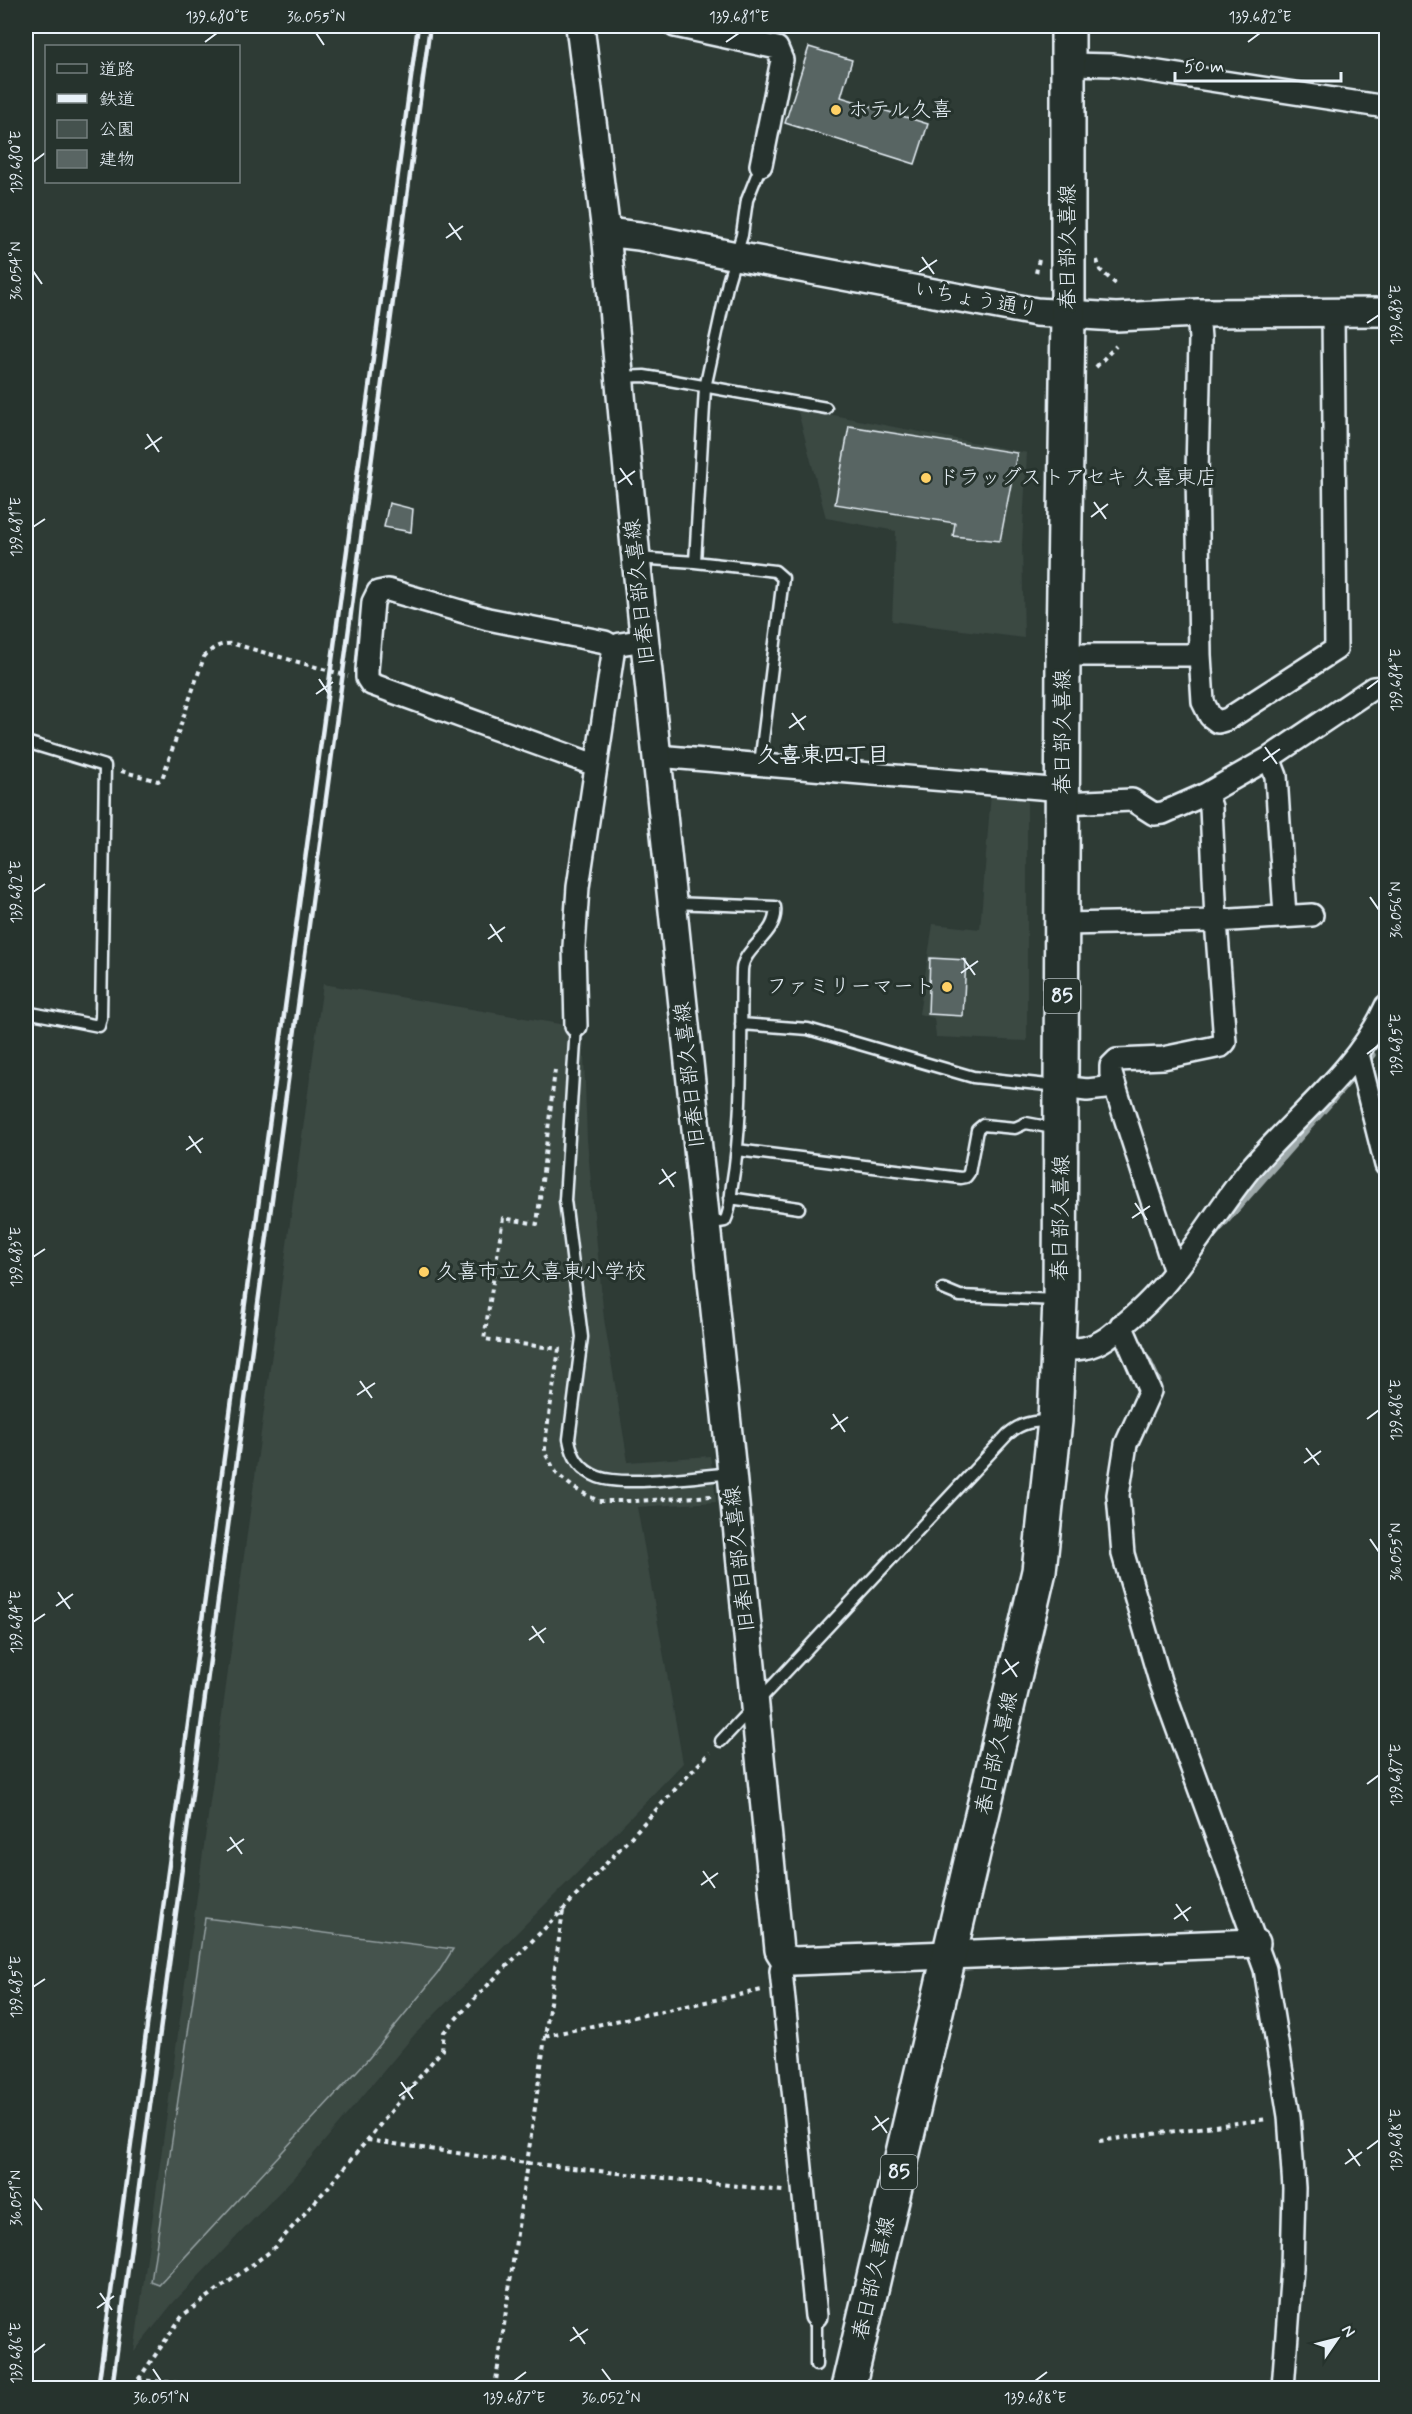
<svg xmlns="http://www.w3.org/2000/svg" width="1412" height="2414" viewBox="0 0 1412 2414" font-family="Mynerve,'Klee One',sans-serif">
<rect width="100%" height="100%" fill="#2e3b35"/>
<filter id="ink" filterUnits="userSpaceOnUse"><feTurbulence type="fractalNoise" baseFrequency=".0167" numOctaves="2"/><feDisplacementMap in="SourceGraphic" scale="12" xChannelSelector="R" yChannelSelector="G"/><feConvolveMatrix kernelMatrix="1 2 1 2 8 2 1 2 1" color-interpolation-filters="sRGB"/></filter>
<g filter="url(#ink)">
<path fill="#3b4843" d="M797 408 1027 453 1022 545 1024 638 892 621 896 531 826 518Z
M991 793 1027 795V1041L936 1037 934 1018 919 1014 933 924 980 929Z
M323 984 583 1028 587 1140 604 1319 628 1462 710 1456 713 1475 716 1502 637 1507 683 1763 577 1873 415 2034 294 2177 172 2304 134 2352Z"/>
<path fill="#45524e" stroke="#96a2a3" stroke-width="1.5" d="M205 1918 453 1949 438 1973 369 2058 159 2285 151 2282Z"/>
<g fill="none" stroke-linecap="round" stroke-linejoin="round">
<path stroke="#9da8a9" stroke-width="7" d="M1211 1238 1372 1055
M1148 1360 1158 1381 1155 1388"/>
</g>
<path fill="#596563" stroke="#e8f1f8" stroke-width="1.5" d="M809 47 852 60 841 97 928 124 915 164 785 123Z
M849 426 1017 453 1000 541 953 536 955 523 835 504Z
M389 503 413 509 411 532 384 527Z
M930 958 966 960 963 1016 928 1014Z"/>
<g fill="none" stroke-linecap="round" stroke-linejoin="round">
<defs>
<path id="service" d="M619 377 644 376 669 380 826 408
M636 558 695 562 775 571 783 578 760 764
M695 562 705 388 728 282 742 235 747 200 761 165
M26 742 105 766 101 1018 99 1026 26 1012
M672 903 775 907C779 934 743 947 742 970 740 1041 744 1115 732 1185 730 1198 731 1210 725 1221L706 1224
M741 1024 808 1029 973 1077 1057 1086
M576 1026 565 1200 582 1337 569 1439C572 1457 580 1470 598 1477 624 1487 701 1476 731 1473
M737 1150 961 1178 966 1177 969 1173 977 1130 983 1125 1015 1128 1026 1123 1058 1129
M730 1198 799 1208
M943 1289 960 1296 1057 1300
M721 1741 1008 1434C1022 1422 1034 1421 1052 1421
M816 2365V2316"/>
<path id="minor" d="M675 26 777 48 782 60 761 165
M1068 64 1113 65 1386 107
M1198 313 1200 339 1197 472 1200 655 1203 702 1210 716 1218 722 1228 719 1336 649 1333 312
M1063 655H1200
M657 756 1063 790
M1269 758 1276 776 1285 916
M595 765 371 684 367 678V670L373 602 378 592 388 590 488 619 605 642 614 647
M1063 803 1132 800 1154 814 1163 813 1206 794 1269 758 1373 688 1386 687
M1063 924 1216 921 1312 915
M576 1026 574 947 578 887 614 647 620 644 645 640
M1358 1054 1386 1165
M1062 1087 1087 1090 1115 1087
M1175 1272 1111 1074V1066L1117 1060 1163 1058 1221 1046 1225 1042 1216 921 1211 807 1206 794
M1121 1325 1150 1391 1126 1444 1118 1495 1123 1554 1160 1681 1265 1969 1289 2116 1294 2188 1292 2268 1283 2388
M1059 1349C1077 1350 1091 1349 1107 1338 1125 1324 1149 1303 1163 1286 1195 1249 1219 1207 1250 1169 1295 1116 1357 1071 1386 1006
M784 1958 781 1971 816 2316"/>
<path id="tertiary" d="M580 26 606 232 636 558 730 1453 779 1950 784 1958 794 1961 1256 1943
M606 232 639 236 736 256 1036 312 1116 317 1198 313 1386 312"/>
<path id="primary" d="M848 2388 1039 1571 1055 1421 1060 1300 1063 655 1068 315V26"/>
</defs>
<use href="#service" stroke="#e8f1f8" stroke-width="15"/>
<use href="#minor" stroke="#e8f1f8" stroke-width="26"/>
<use href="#tertiary" stroke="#e8f1f8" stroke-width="32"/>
<use href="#primary" stroke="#e8f1f8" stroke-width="38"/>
<path stroke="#e8f1f8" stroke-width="4" stroke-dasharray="4.5 4.5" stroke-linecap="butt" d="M1097 260 1100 270 1116 284
M1036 273 1039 259
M1096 367 1116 346
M121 771 158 781 162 779 204 657C213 647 221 643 234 644L348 676
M555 1070 537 1224 503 1218 484 1339 559 1349 545 1442V1453L557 1474 574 1488 598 1501H637L712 1496
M545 2036 762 1990
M367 2140 526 2163 783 2191
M1099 2141 1268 2119
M138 2380 247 2388
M137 2388 138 2380 183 2315 271 2251 330 2185 442 2050 444 2032 476 1997 563 1910 710 1752
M495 2388 563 1911"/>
<use href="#service" stroke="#26332d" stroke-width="10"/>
<use href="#minor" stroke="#26332d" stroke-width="21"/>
<use href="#tertiary" stroke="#26332d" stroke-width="27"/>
<use href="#primary" stroke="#26332d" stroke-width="33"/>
<path stroke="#e8f1f8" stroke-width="4.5" d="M98 2388 418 26
M112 2388 430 26"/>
</g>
</g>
<path fill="none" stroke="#e8f1f8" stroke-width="2" d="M316 33 324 45M205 42 217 33M726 42 739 33M1248 42 1260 33M33 162 45 153M449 223 461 240M446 238 463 226M922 257 934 274M33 271 42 284M919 272 937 260M1367 323 1379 315M147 434 159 452M145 449 162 437M620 468 632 485M618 483 635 471M1094 502 1106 519M1091 517 1108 504M33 527 45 519M319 679 331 697M1367 689 1379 680M316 694 333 682M792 713 804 730M789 728 806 716M1265 747 1277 764M1263 761 1280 749M33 892 45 884M1370 897 1379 910M490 924 502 942M488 939 505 927M963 958 975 975M961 973 978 961M1367 1054 1379 1045M189 1136 201 1153M186 1150 203 1138M662 1169 674 1187M659 1184 676 1172M1135 1203 1147 1220M1132 1218 1150 1206M33 1257 45 1249M360 1381 372 1398M357 1395 375 1383M833 1414 845 1432M1367 1419 1379 1410M831 1429 848 1417M1306 1448 1319 1465M1304 1463 1321 1451M1370 1539 1379 1552M58 1592 70 1609M56 1606 73 1594M33 1622 45 1614M532 1626 544 1643M529 1640 546 1628M1005 1659 1017 1677M1002 1674 1019 1662M1367 1784 1379 1775M230 1837 242 1854M227 1851 244 1839M703 1871 715 1888M701 1885 718 1873M1176 1904 1188 1921M1174 1919 1191 1907M33 1987 45 1979M401 2082 413 2099M399 2096 416 2084M875 2116 887 2133M872 2130 889 2118M1348 2149 1360 2166M1367 2149 1379 2140M1345 2164 1362 2152M33 2198 42 2210M100 2293 112 2310M97 2308 114 2296M573 2327 585 2344M570 2341 588 2329M33 2353 45 2344M153 2369 161 2381M602 2369 611 2381M514 2381 526 2372M1035 2381 1047 2372"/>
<g fill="#ffd166" stroke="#26332d" stroke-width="2">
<circle cx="836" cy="110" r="6"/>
<circle cx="926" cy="478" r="6"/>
<circle cx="947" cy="987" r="6"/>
<circle cx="424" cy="1272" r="6"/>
</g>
<g text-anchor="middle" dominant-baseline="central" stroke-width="6" stroke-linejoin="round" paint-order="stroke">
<g fill="#26332d" stroke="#aeb8bb" stroke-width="1.5">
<rect x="1044" y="979" width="36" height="34" rx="4.5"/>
<rect x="881" y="2155" width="36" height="34" rx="4.5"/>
</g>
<g font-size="20" font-weight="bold" fill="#e8f1f8">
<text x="1062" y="996">85</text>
<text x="899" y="2172">85</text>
</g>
<g font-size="21" fill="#e8f1f8" stroke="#26332d" text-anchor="start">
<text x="848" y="110">ホテル久喜</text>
<text x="938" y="478">ドラッグストアセキ 久喜東店</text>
<text x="935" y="987" text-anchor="end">ファミリーマート</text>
<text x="436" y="1272">久喜市立久喜東小学校</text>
</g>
<g font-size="21" fill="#e8f1f8" stroke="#26332d">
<text transform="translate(1068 247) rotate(-90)">春日部久喜線</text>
<text transform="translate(976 300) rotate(10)">いちょう通り</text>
<text transform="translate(640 592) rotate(-96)">旧春日部久喜線</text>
<text transform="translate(1063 732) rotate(-90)">春日部久喜線</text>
<text transform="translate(690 1075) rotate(-96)">旧春日部久喜線</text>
<text transform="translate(1061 1218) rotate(-89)">春日部久喜線</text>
<text transform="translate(740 1559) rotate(-96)">旧春日部久喜線</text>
<text transform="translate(997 1753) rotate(-77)">春日部久喜線</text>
<text transform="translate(874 2278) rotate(-77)">春日部久喜線</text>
</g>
<g font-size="22" font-weight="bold" fill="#e8f1f8" stroke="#26332d">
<text x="823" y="756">久喜東四丁目</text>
</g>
</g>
<rect width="1412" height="2414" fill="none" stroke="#26332d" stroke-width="66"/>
<rect x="45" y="45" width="195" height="138" fill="#26332d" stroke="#747f7e" stroke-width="1.5"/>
<rect x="57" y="64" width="30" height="9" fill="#26332d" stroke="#747f7e" stroke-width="1.5"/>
<text x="99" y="75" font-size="18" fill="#e8f1f8">道路</text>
<rect x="57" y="94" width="30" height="9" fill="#e8f1f8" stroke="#747f7e" stroke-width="1.5"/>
<text x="99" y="105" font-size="18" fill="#e8f1f8">鉄道</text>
<rect x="57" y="120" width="30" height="18" fill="#45524e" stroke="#747f7e" stroke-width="1.5"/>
<text x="99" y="135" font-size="18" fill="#e8f1f8">公園</text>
<rect x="57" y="150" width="30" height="18" fill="#596563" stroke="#747f7e" stroke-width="1.5"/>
<text x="99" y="165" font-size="18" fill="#e8f1f8">建物</text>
<g transform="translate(1337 2339) rotate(55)" stroke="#26332d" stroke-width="4.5" paint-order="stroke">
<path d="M0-4.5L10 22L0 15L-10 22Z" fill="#e8f1f8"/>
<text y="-9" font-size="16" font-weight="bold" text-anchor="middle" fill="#e8f1f8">N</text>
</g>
<path d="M1175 72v9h166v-9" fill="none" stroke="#e8f1f8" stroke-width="3"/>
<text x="1184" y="72" font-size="18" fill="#e8f1f8" stroke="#26332d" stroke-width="4.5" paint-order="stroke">50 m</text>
<rect x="33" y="33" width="1346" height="2348" fill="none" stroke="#e8f1f8" stroke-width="2"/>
<g font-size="15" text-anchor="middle" fill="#e8f1f8">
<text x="217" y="22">139.680°E</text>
<text x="316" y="22">36.055°N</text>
<text x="739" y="22">139.681°E</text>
<text x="1260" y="22">139.682°E</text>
<text transform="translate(16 162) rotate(-90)" y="5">139.680°E</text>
<text transform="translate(16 271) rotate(-90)" y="5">36.054°N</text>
<text transform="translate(1396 315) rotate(-90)" y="5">139.683°E</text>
<text transform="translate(16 527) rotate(-90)" y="5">139.681°E</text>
<text transform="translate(1396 680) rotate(-90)" y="5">139.684°E</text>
<text transform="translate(16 892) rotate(-90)" y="5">139.682°E</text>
<text transform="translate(1396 910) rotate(-90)" y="5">36.056°N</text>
<text transform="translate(1396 1045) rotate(-90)" y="5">139.685°E</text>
<text transform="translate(16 1257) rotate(-90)" y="5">139.683°E</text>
<text transform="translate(1396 1410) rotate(-90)" y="5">139.686°E</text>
<text transform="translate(1396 1552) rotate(-90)" y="5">36.055°N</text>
<text transform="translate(16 1622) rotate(-90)" y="5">139.684°E</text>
<text transform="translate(1396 1775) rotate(-90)" y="5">139.687°E</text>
<text transform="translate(16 1987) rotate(-90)" y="5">139.685°E</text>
<text transform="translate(1396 2140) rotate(-90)" y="5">139.688°E</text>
<text transform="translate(16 2198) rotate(-90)" y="5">36.051°N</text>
<text transform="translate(16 2353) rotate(-90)" y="5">139.686°E</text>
<text x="161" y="2403">36.051°N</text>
<text x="514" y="2403">139.687°E</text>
<text x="611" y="2403">36.052°N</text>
<text x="1035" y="2403">139.688°E</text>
</g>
</svg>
